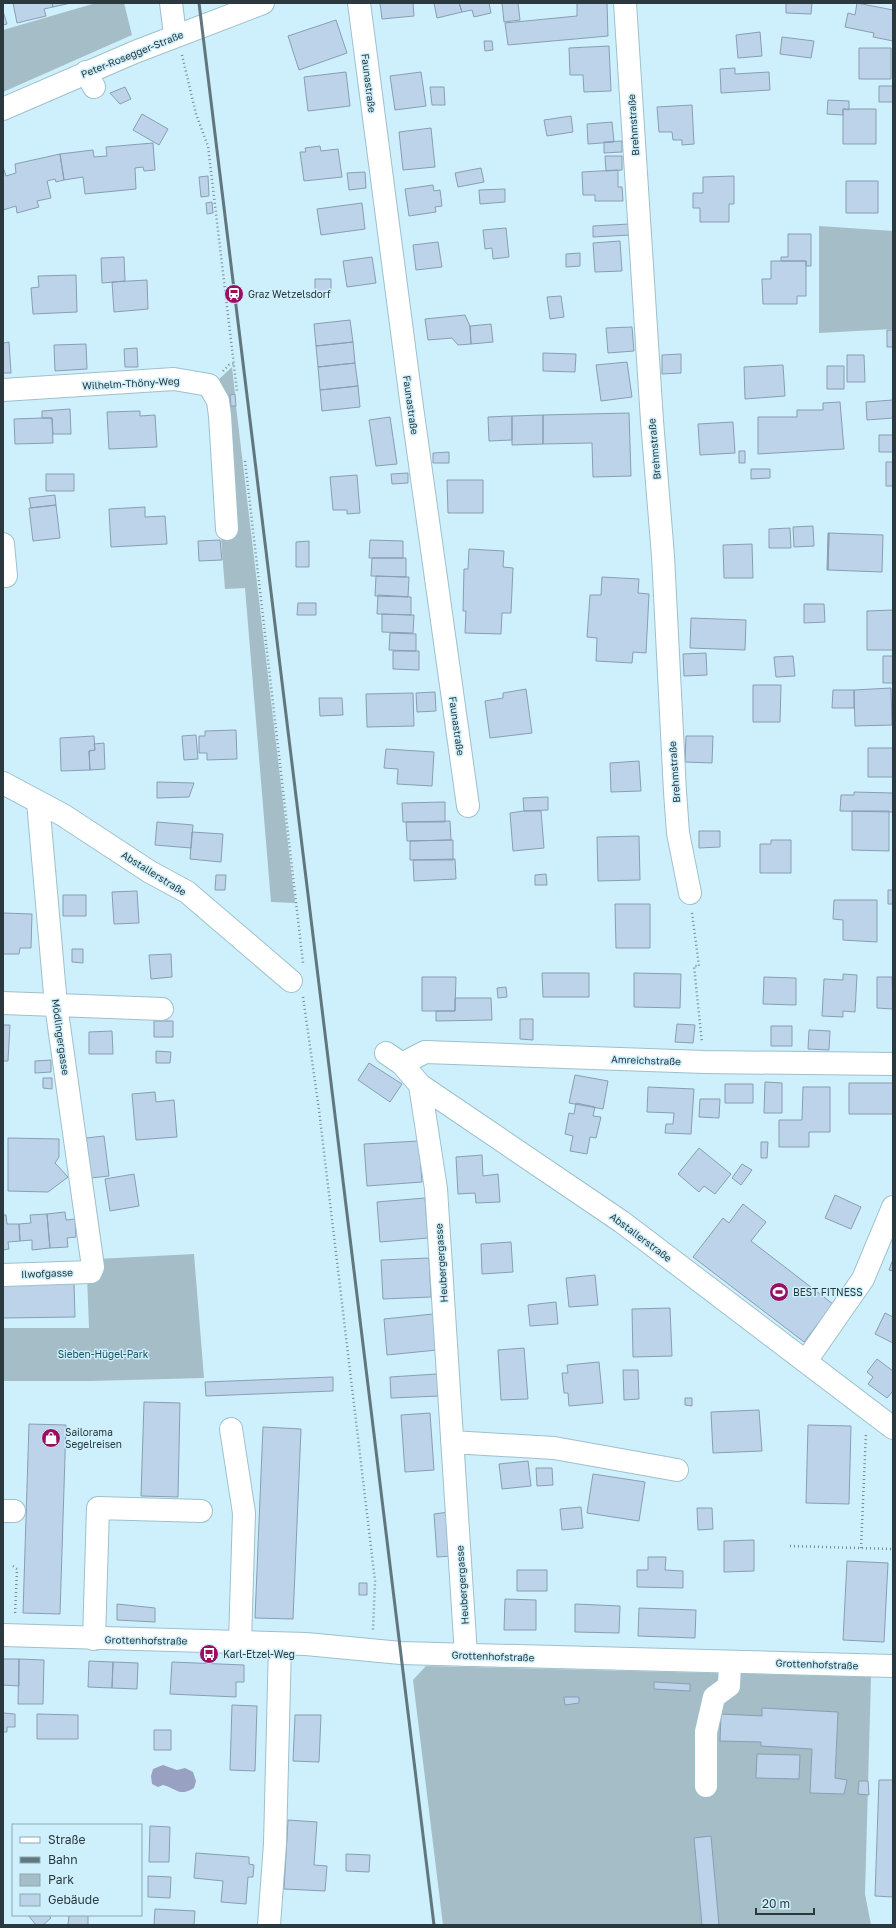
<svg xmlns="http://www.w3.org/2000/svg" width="896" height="1928" viewBox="0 0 896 1928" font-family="'Golos Text',sans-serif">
<rect width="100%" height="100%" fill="#cdf0fc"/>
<path fill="#a5bdc6" d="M96 3H124L132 35 3 92V30Z
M819 226 893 231V329L819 333Z
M232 367 235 394 230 395 231 406H236L295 903 271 902 245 588 225 589 221 538 235 537 229 474 214 384Z
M194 1254 204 1378 91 1381H3V1328H89L87 1275 97 1259Z
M426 1666 871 1677 865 1894 871 1925H443L413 1680Z"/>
<path fill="#99a1c2" d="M163 1765 177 1770 185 1768 193 1772 196 1781 194 1788C178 1797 178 1789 163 1785L158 1787 152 1784 151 1776 153 1769Z"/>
<path fill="#bcd3ea" stroke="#889eb3" d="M13 3H52L53 7 44 9 46 16 17 23Z
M52 3H71L53 7Z
M380 3H413L414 16 382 19Z
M434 3H459L462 12 437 18Z
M459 3H489L491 13 474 17 472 10 462 12Z
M502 3H518L520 20 504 22Z
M577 3H607L608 36 508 45 505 23 577 16Z
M786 3H812L811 14 786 13Z
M857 3 893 10V41L873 37 874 33 845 27 848 13 855 15Z
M3 11 7 24 3 25Z
M336 20 347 53 299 70 288 36Z
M760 32 762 56 738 58 736 35Z
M782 37 814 41 811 58 780 54Z
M484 41H492L493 50 485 51Z
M609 46 611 91 584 92 583 75H570L569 48Z
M859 48H891V79H859Z
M735 68V74L769 72 770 90 721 93 720 69Z
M346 72 350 106 308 111 304 77Z
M421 72 426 106 395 110 390 76Z
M879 86H893V102H879Z
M125 87 131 99 120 104 110 93Z
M430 87H444L445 105H432Z
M828 100 849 101V110L843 109V115L827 114Z
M692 105 694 144 682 145V140H673L672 132H659L657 107Z
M843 109H876V144H843Z
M142 114 168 129 159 145 133 130Z
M571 116 573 132 547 136 544 120Z
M612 122 614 142 588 144 587 124Z
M431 128 435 167 403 170 399 132Z
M622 141V152L604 153V142Z
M153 143 155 170 144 171 143 167 135 168 136 189 85 194 83 177 64 180 60 154 93 150 94 157 107 156 106 147Z
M320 146 321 151 338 149 342 177 304 181 300 152H306L305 148Z
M60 154 64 180 56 182 55 179 47 181 51 198 37 201 39 207 17 213 16 206 3 210V167L6 176 16 173 15 164Z
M605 156H622V170L606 171Z
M481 168 484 182 458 187 455 173Z
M618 170V187H622L623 201H595V195H583L582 172Z
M365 172 366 188 349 190 347 173Z
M208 176 209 196 201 197 199 177Z
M734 176V204H729V222H700V208H693V193H703V177Z
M846 181H878V213H846Z
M433 185 434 191 440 190 442 206 435 207 436 212 409 216 405 189Z
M505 189V202L480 204 479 190Z
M212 202 213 213 207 214 206 203Z
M362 203 365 229 321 235 317 209Z
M629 224 630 235 593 237V226Z
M506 228 509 257 493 259 492 248 485 249 483 230Z
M788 234H811V266H806V261H781V257H788Z
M620 241 622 271 595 272 593 243Z
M438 242 442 267 416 270 413 245Z
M580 253V266L566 267V254Z
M124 257 125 281 102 283 101 258Z
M372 257 376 283 347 287 343 261Z
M771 261H806V296H797V304H763L762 279H771Z
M76 275 77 312 33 314 31 288 39 287 38 276Z
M315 279H331V293H315Z
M147 280 148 309 114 312 112 282Z
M561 296 564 317 550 319 547 297Z
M465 315 470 326 471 344 458 345 452 338 428 340 425 319Z
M350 320 353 342 316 346 314 324Z
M491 324 493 342 471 344 470 326Z
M632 327 634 351 608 353 606 328Z
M887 330H893V347H887Z
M9 342 11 373H3V343Z
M353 342 355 363 318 367 316 346Z
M86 344 87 369 55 371 54 345Z
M137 348 138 367H125L124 349Z
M543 353 576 354 575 372 543 371Z
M681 354V373L662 374V355Z
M847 355H864L865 382H847Z
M627 362 632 397 601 401 596 365Z
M355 363 358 386 320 390 318 367Z
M783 365 785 396 745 399 744 367Z
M827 366H844V389H827Z
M358 386 360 407 322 411 320 390Z
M235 394 236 406H231L230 395Z
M893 400V418L867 420 866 402Z
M840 402 844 449 758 454V417H797V410H823V403Z
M70 409 71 434H53L52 418H42V411Z
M140 411V416L155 415 157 447 109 449 107 412Z
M629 413 631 476 593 477 592 443 543 444V415Z
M543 415V444L512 445V416Z
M512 416V440L489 441 488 417Z
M390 417 397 464 376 466 369 420Z
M42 418H52L53 443 15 444 14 419Z
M733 422 735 453 700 455 698 424Z
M879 435H893V452H879Z
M739 451H745V463H739Z
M449 452V463H433V453Z
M886 462H893V486H886Z
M751 469H770V478L751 479Z
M408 473V483L392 484 391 474Z
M46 474H74V491H46Z
M357 475 360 513 347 514V510H333L330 477Z
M447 480H483V513H448Z
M55 495 56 505 31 508 29 498Z
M56 505 60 538 33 541 29 508Z
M145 507V517L165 516 167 544 111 547 109 509Z
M813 526 814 546 794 547 793 527Z
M790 528 791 548H769V529Z
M828 533H829L828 570H827Z
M829 533 883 535 882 572 828 570Z
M220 540 222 560 199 561 198 541Z
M370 540 403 541V558H369Z
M309 541V567H296V542Z
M752 544 753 578H724L723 545Z
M469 549 504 551 503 567 513 568 511 613H502L501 634 465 633 466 611H463L464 569H468Z
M372 558H406V577L371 576Z
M376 576 409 577 408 597 375 596Z
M602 577 639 579 638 593 649 594 646 653 633 652 632 663 596 661 597 638 587 637 590 595H601Z
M378 595 411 597V615L377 614Z
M298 603H316V615H297Z
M804 604H824L825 622 804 623Z
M893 610V650H867V611Z
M382 614 414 615 413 633 382 632Z
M691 618 746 620 745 650 690 648Z
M390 633 416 634V651L389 650Z
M393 651H419V670L393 669Z
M706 653 707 675 684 676 683 654Z
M793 656 795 676 776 677 774 657Z
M883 656H893V683H883Z
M753 685H781L780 722H753Z
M891 688 892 725 855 726 854 690Z
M526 689 532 733 490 738 485 701 503 698V693Z
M833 690H854V708H832Z
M435 692 436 711 417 712 416 693Z
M413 693 414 726 367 727 366 694Z
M319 698H342L343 715 320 716Z
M236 730 237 759 207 760V753H199V736H205V731Z
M196 735 198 759 184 760 182 736Z
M94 736 95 750 89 751 90 770 61 771 60 738Z
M686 736H713L712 763 685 762Z
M104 743 105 769 90 770 89 751 95 750 94 744Z
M868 748H893V777H868Z
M386 749 434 752 432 786 397 784 398 769 384 768Z
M639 761 641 791 611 792 610 763Z
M157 782 194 783 189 797 157 798Z
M854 792 893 793V812L840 811 841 795H854Z
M548 797V810L524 811 523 798Z
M445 802V822H403L402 803Z
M524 811H541L544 848 513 851 510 813Z
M852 811H889V851L852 850Z
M450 821 451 840 407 841 406 822Z
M157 822 193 825 191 848 155 845Z
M699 831H720V847L699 848Z
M192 832 223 834 221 862 190 859Z
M639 836 640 880 598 881 597 837Z
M451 840H453V860H410V841Z
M771 840H791V873H760V844H771Z
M455 859 456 879 414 881 413 860Z
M546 874 547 885H535V875Z
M216 875H226L225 890H215Z
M888 890H893V904H888Z
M137 891 139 923 114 924 112 892Z
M63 895H86V916H63Z
M834 900H877V942L843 940V920L833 919Z
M615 904H650V948H616Z
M3 913 32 914 31 948H20L19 954H3Z
M72 949H83V963L72 962Z
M171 954 172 977 151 979 149 955Z
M542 973H589V997H543Z
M634 973 681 974 680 1008 634 1007Z
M843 974 857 975 855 1012 843 1011V1017L822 1016 824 979 843 980Z
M422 977H456L455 1011H422Z
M764 977 796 978V1005L763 1004Z
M877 977H892L893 1009 877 1008Z
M506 987 507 997 498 998 497 988Z
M455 998H491L492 1020 436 1021V1011H455Z
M520 1019H533V1040L520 1039Z
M154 1021H173V1037H154Z
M677 1024 695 1025 693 1043 675 1042Z
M3 1025H10L8 1061H3Z
M771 1026H792V1046H771Z
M809 1030 830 1031 829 1050 808 1049Z
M112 1031 113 1054H89V1032Z
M156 1051 171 1052 170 1063H156Z
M51 1060V1072L35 1073V1061Z
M369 1063 402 1084 390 1102 358 1080Z
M575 1075 608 1081 603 1109 569 1103Z
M43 1078H52V1089L43 1088Z
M765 1082 782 1083V1113H764Z
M849 1083H893V1114H849Z
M725 1084H753V1103H725Z
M648 1087 694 1089 691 1134 665 1133 666 1124H673L674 1113 647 1112Z
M803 1087H830V1132H809V1147H779V1120H802Z
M155 1092 156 1102 174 1100 177 1137 136 1140 132 1094Z
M700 1099H720L719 1118 699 1117Z
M576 1103 595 1107 593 1116 601 1117 596 1138 590 1137 587 1154 570 1151 573 1136 565 1134 569 1113 574 1114Z
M104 1136 109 1176 91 1178 86 1138Z
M8 1138 59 1139V1157L55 1163 68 1177 48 1192 8 1191Z
M419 1141 422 1182 367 1186 364 1144Z
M761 1142H768L767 1158H761Z
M699 1148 731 1174 715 1194 704 1186 699 1192 678 1174Z
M482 1155 483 1176 498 1174 500 1202 476 1203 475 1193 458 1194 456 1157Z
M742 1164 752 1170 741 1185 732 1178Z
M134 1174 139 1206 110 1211 105 1179Z
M835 1195 861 1207 851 1229 825 1218Z
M425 1198 428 1238 380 1242 377 1202Z
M743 1204 766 1222 751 1241 833 1304 804 1342 693 1257 723 1218 729 1223Z
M65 1212 66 1220 75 1219 76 1237 67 1238 68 1247 50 1248 47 1214Z
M47 1214 50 1248 32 1250V1240L20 1241 19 1224 31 1223 30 1215Z
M3 1215H6L7 1224H19L20 1241 8 1242 9 1249 3 1250Z
M511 1242 513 1272 482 1274 481 1244Z
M429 1258 431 1297 383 1299 381 1260Z
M893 1259V1271L889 1270Z
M595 1275 598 1305 569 1307 566 1278Z
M74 1283 75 1317 3 1318V1284Z
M556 1302 558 1324 530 1326 528 1305Z
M670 1308 672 1356 633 1357 632 1309Z
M885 1313 893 1317V1343L875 1334Z
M433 1314 437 1350 387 1355 384 1319Z
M524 1348 528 1399 501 1400 498 1350Z
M877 1359 893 1371V1391L887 1398 868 1384 873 1377 867 1372Z
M599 1362 603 1403 569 1406 568 1393H564L562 1373H568L567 1365Z
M623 1370H638L639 1399 624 1400Z
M437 1374 439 1396 391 1398 390 1377Z
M333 1377V1391L206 1396 205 1382Z
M685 1398H692V1406L685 1405Z
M144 1402 180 1403 178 1497 141 1496Z
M759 1410 762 1451 713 1453 711 1412Z
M430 1413 434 1470 405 1472 401 1415Z
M29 1424 66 1425 60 1614 23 1613Z
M808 1425 851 1426 849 1504 806 1503Z
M263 1427 301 1429 293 1619 255 1618Z
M528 1461 531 1486 502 1489 499 1464Z
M536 1468H552L553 1485 537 1486Z
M593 1474 645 1482 639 1521 587 1513Z
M581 1507 583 1528 562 1530 560 1509Z
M697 1508H712L713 1529 698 1530Z
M449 1512 453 1556 437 1557 434 1514Z
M754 1540V1571L724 1572V1541Z
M648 1557H666L665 1570 683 1571V1588L637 1587V1570H648Z
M847 1561 888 1563 884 1642 843 1640Z
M517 1570H547V1591H517Z
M359 1583H367V1595H359Z
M505 1599 536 1600V1630H504Z
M117 1604 155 1608V1622L117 1620Z
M575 1604 620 1606 619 1633 575 1632Z
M639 1608 696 1610 695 1638 638 1636Z
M3 1659H19V1686L3 1685Z
M19 1659 44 1660 43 1704H18Z
M89 1661 113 1662 112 1688 88 1687Z
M113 1662 138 1663 137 1689 112 1688Z
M172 1662 244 1665V1682H236V1697L170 1694Z
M654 1682 690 1684V1691L654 1689Z
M564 1697H579V1703L565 1705Z
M232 1705 257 1706 255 1771 230 1770Z
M762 1708 838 1712 835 1778 847 1780 844 1794 810 1793 812 1749 761 1746V1742L720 1741 721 1714 762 1716Z
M3 1713 15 1714V1727H7V1732H3Z
M37 1714 78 1715V1739H37Z
M295 1715H321L319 1762 293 1761Z
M154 1730H171V1750H154Z
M757 1754 800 1755 799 1779 756 1778Z
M879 1780H893V1897L875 1896Z
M859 1781H868L869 1795 858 1794Z
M288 1820 317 1822 314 1865 327 1866 325 1891 284 1889Z
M150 1826 170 1827 169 1862H149Z
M711 1836 719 1925H702L694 1838Z
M196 1853 249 1857V1864L254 1865 253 1877H248L246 1904 221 1902 223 1881 194 1878Z
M346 1854 370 1855 369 1872 346 1871Z
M148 1876 171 1877 170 1898 148 1897Z
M155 1909 195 1911 194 1925H154Z
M28 1915H49L51 1918 43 1925H36Z
M69 1915H88V1925H68Z"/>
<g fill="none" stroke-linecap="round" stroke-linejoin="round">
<defs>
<path id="minor" d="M171 3 175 35
M359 3 411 400 468 806
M625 3 652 421 663 556 675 792 678 833 690 893
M86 72 94 87
M3 390 174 379 209 385 218 401 220 416 227 529
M3 544 6 576
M3 783 63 815 150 872 187 892 291 981
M3 1003 162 1009
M386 1053 402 1064 420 1085 622 1222 893 1428
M402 1064 425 1052 704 1062 893 1064
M420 1085 436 1189 466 1655
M3 1275 91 1272 93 1267 56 1005 38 802
M806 1361 863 1279 893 1207
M231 1429 244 1513 240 1642
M452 1442 554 1448 677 1470
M3 1511H14
M94 1639 98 1508 201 1511
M706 1786V1732L714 1697 729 1686 730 1662
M269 1925 275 1844 280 1644"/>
<path id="major" d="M3 109 135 52 263 3
M3 1635 306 1644 401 1653 893 1666"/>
</defs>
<use href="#minor" stroke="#9ec0cc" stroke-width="24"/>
<use href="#major" stroke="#9ec0cc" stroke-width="24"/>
<path stroke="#768d96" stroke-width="2.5" stroke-dasharray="1 3" stroke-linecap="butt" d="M182 55 196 114 208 146 237 391
M223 371 229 365 234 364
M245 461 303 963
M692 913 699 966H694L702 1043
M303 997 319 1110 375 1581 373 1630
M790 1546 893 1549
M861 1548 866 1433
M13 1566 17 1569 15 1615"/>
<use href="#minor" stroke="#fff" stroke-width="22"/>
<use href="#major" stroke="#fff" stroke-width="22"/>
<path stroke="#61767d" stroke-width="3" d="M199 3 434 1925"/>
</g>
<defs>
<symbol id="station-disc" viewBox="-11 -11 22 22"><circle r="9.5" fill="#990f63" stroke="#cdf0fc"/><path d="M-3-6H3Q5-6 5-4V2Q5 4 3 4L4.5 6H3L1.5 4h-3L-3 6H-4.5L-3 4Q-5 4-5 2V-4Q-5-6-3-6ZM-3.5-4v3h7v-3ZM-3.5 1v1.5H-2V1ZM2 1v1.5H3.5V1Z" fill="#fff"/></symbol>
<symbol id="stadium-disc" viewBox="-11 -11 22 22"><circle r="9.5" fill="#990f63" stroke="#cdf0fc"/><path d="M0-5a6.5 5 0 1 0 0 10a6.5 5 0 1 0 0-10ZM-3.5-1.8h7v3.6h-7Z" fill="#fff"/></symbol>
<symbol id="shop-disc" viewBox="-11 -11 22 22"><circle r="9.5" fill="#990f63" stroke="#cdf0fc"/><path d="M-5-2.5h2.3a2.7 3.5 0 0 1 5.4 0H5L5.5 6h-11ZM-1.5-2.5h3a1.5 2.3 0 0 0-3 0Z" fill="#fff"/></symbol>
<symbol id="bus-disc" viewBox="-11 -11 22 22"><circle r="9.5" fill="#990f63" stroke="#cdf0fc"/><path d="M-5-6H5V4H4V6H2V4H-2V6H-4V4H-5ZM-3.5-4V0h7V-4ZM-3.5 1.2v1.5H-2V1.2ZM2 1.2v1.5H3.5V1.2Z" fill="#fff"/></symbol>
</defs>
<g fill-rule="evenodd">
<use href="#station-disc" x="223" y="283" width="22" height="22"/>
<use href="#stadium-disc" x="768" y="1281" width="22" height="22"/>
<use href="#shop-disc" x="40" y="1427" width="22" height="22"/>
<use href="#bus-disc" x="198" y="1643" width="22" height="22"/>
</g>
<g text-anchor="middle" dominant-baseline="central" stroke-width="3" stroke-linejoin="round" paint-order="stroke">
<g font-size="10" fill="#2b393e" stroke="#cdf0fc">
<text transform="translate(132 54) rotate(-22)">Peter-Rosegger-Straße</text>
<text transform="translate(369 83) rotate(83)">Faunastraße</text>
<text transform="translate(633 125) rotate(-94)">Brehmstraße</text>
<text transform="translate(131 383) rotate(-3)">Wilhelm-Thöny-Weg</text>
<text transform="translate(411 405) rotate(82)">Faunastraße</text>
<text transform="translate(654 449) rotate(-95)">Brehmstraße</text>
<text transform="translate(457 726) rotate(82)">Faunastraße</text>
<text transform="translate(674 772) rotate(-94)">Brehmstraße</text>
<text transform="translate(154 873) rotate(32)">Abstallerstraße</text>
<text transform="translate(61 1037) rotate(82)">Mödlingergasse</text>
<text transform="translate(646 1060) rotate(2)">Amreichstraße</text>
<text transform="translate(641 1237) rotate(37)">Abstallerstraße</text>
<text transform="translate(441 1263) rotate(-94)">Heubergergasse</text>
<text transform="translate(47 1273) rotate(-2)">Ilwofgasse</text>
<text transform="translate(462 1585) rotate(-94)">Heubergergasse</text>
<text transform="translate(146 1640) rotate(1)">Grottenhofstraße</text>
<text transform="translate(493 1656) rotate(2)">Grottenhofstraße</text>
<text transform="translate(817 1664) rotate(2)">Grottenhofstraße</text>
</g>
<g font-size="10" fill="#2b393e" stroke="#cdf0fc" text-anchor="start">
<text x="248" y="294">Graz Wetzelsdorf</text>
<text x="793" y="1292">BEST FITNESS</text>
<text x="65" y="1432">Sailorama<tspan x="65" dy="12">Segelreisen</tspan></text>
<text x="223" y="1654">Karl-Etzel-Weg</text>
</g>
<g font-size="10" fill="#184f60" stroke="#cdf0fc">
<text x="103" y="1354">Sieben-Hügel-Park</text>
</g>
</g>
<rect width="896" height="1928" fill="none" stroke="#2b393e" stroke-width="8"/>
<rect x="12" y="1824" width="130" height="92" fill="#cdf0fc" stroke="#8ca7b0"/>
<rect x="20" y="1837" width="20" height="6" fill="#ffffff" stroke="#8ca7b0"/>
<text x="48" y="1844" font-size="12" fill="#2b393e">Straße</text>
<rect x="20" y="1857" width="20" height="6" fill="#61767d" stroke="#8ca7b0"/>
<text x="48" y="1864" font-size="12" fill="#2b393e">Bahn</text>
<rect x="20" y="1874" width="20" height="12" fill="#a5bdc6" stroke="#8ca7b0"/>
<text x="48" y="1884" font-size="12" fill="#2b393e">Park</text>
<rect x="20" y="1894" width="20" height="12" fill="#bcd3ea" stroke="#8ca7b0"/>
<text x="48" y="1904" font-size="12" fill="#2b393e">Gebäude</text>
<path d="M756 1908v6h58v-6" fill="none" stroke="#2b393e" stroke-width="2"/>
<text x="762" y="1908" font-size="12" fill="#2b393e" stroke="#cdf0fc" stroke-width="3" paint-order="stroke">20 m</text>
</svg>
